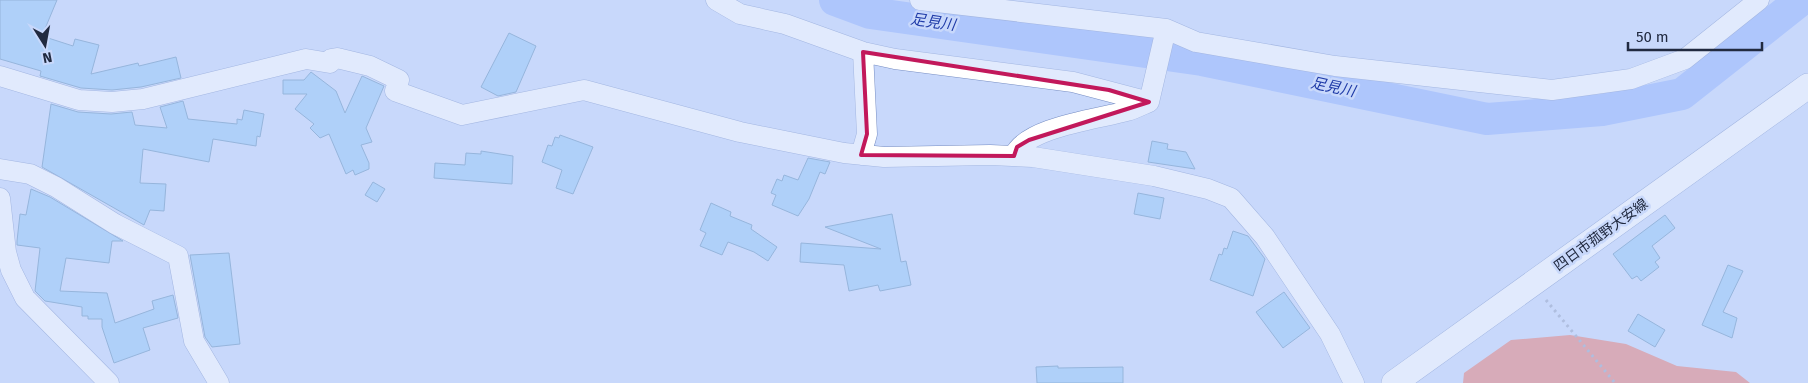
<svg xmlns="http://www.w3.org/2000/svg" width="1808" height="383" viewBox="0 0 1808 383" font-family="'Fira Sans','Noto Sans JP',sans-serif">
<rect width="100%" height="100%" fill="#c8d8fb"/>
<path fill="#e87368" d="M1570 335 1626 344 1677 366 1736 372 1750 383H1463L1464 373 1511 340Z"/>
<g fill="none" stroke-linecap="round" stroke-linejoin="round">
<path stroke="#8faffd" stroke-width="32" d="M835 0 870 13 1202 60 1487 119 1602 110 1682 94 1801 0"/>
</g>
<path fill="#90c5f5" stroke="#598ab6" d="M0 0H57L42 36 73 46 75 39 99 45 91 74 138 63 139 66 176 57 181 78 141 87 112 90 81 88 40 76 41 71 0 59Z
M509 33 536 46 516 92 498 96 481 87Z
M311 72 336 91 345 113 362 76 384 86 366 128 372 142 361 145 369 163V169L355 175 353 170 346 174 329 134 320 138 310 128 314 124 295 109 307 94H283V80H304Z
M183 101 188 119 237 124V119L242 120 244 110 264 114 260 137 257 136 256 146 213 139 209 162 143 149 140 183 166 184 164 211 150 210 144 225 42 167 51 104 78 112 111 114 132 112 135 125 167 128 160 107Z
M560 135 593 147 573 194 556 188 562 170 542 162 548 145 552 146 555 137 559 138Z
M1152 141 1168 144 1167 149 1186 152 1195 169 1148 162Z
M481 151 513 156 512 184 434 178 435 163 465 165 466 153 481 154Z
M808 158 830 162 825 174 820 172 809 199 798 216 772 205 776 195 771 193 777 179 782 181 784 175 798 180Z
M373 182 385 189 377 202 365 195Z
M31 189 50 197 123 241H112L109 263 66 258 60 291 107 293 115 323 154 309 152 301 173 295 178 318 143 328 150 350 114 363 102 327V319H88V316H82V307L45 301 35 291 40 248 17 245V241L20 214 26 215Z
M1138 193 1164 198 1160 219 1134 214Z
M711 203 731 212 730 216 752 225 751 229 777 247 768 261 754 252 728 242 722 255 700 246 706 233 700 230Z
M892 214 901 262 906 261 911 285 880 291 878 285 849 291 844 265 800 262 801 243 881 249 825 227Z
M1665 215 1675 228 1652 246 1660 258 1655 262 1659 267 1641 281 1637 276 1632 279 1613 254Z
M1233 231 1248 236 1265 259 1253 296 1210 280 1219 254 1222 255 1224 248 1227 249Z
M229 253 240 344 212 347 205 337 190 255Z
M1728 265 1743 271 1723 312 1737 318 1732 338 1702 325Z
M1284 292 1310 328 1283 348 1256 312Z
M1638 314 1665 330 1655 347 1628 331Z
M1058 366V368L1123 367V383H1037L1036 367Z"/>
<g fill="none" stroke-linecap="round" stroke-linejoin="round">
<defs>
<path id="minor" d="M716 0 740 14 785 24 863 52 895 59 1073 82 1149 102
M920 0 1166 29 1196 42 1335 66 1552 90 1631 79 1685 59 1759 0
M0 76 79 100 112 102 143 99 306 59 330 63 331 59 337 58 370 66 399 80 395 91 462 115 584 90 740 132 844 153 884 157 990 155 1033 157 1154 176 1208 189 1231 198 1265 237 1330 334 1354 383
M1149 102 1166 29
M861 155 867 134 863 52
M1014 156C1025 127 1099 119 1127 111 1134 109 1142 105 1149 102
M0 169 30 174 56 187 115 224 178 256 194 341 219 383
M0 198 6 252 11 270 25 298 109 383"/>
<path id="major" d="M1394 383 1808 86"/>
</defs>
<use href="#minor" stroke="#768dc3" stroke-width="21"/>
<use href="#major" stroke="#768dc3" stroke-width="26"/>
<path stroke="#909dbc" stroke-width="3" stroke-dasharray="2.5 4" stroke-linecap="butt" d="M1546 300 1615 383"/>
<use href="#minor" stroke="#fff" stroke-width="20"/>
<use href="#major" stroke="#fff" stroke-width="25"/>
</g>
<path d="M0 0H1808V383H0ZM863 52 1109 90 1149 102 1029 140 1017 147 1014 156 861 155 867 134Z" fill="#c8d8fb" fill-opacity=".55" fill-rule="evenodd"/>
<path fill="none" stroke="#c2185b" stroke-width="4" stroke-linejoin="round" d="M863 52 1109 90 1149 102 1029 140 1017 147 1014 156 861 155 867 134Z"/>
<g text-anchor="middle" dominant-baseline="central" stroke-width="5" stroke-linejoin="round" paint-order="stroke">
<g font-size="14" fill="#212a40" stroke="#c8d8fb">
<text transform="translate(1601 235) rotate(-36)">四日市菰野大安線</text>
</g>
<g font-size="15" font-style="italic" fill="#1f3ba8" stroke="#c8d8fb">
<text transform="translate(933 22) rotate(8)">足見川</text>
<text transform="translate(1333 87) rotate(12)">足見川</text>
</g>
</g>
<g transform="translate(45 45) rotate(169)" stroke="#c8d8fb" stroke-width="4" paint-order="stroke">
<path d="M0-4L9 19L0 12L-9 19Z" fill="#212a40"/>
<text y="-8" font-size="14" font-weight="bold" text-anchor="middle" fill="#212a40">N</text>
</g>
<path d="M1628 42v8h134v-8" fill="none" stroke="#212a40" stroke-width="2.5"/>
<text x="1636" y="42" font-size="15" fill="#212a40" stroke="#c8d8fb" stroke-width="4" paint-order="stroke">50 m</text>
</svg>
